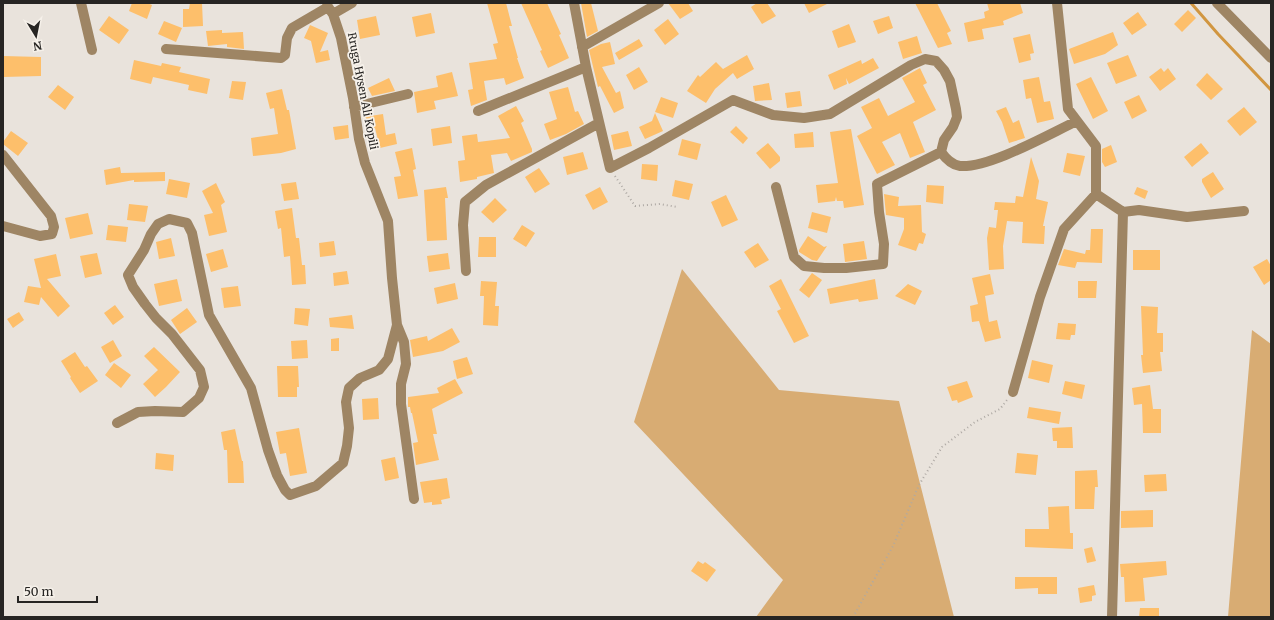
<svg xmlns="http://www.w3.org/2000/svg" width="1274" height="620" viewBox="0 0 1274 620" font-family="Merriweather,serif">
<rect width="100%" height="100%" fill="#e9e3dc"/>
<path fill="#d8ac73" d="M682 269 779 390 899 401 954 617H756L783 580 634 422Z
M1252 330 1271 344V617H1228Z"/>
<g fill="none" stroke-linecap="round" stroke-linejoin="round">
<path stroke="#d19640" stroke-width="3" d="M1191 3 1218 34 1271 90"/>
</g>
<path fill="#fdbf6b" d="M132 3H147L152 5 147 19 129 11Z
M190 3H202L203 26 183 27V9H189Z
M487 3H506L512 26H509L518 58H517L524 78 506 85 504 78 484 81 487 100 471 106 468 90 473 89 469 63 497 59 493 44 498 43Z
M521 3H547L561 34 559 35 569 58 548 68 540 51 542 50Z
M581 3H591L598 31 587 37Z
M668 3H688L693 11 680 19Z
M757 3H767L776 16 762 24 751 7Z
M804 3H829L809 13Z
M915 3H937L951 31 947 33 952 44 938 48Z
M987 3H1020L1023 13 1003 21 1004 25 982 29 984 39 968 42 964 23 985 18 984 12 989 10Z
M1188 10 1196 18 1182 32 1174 24Z
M1138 12 1147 25 1132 35 1123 23Z
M431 13 435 33 416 37 412 17Z
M109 16 129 30 119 44 99 30Z
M376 16 380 35 360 39 357 20Z
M889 16 893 28 878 34 873 21Z
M668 19 679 34 665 45 654 30Z
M164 21 182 28 176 42 158 34Z
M849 24 856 42 838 48 832 31Z
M310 25 328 33 320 52 328 50 330 60 316 63 311 41 304 38Z
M222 30V33L243 32 244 49 227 47V44L208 46 206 31Z
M1113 32 1118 45 1105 54 1074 64 1069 49Z
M1030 34 1034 53 1030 54 1031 60 1019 63 1013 38Z
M917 36 922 53 903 59 898 42Z
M639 39 643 46 619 60 615 53Z
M610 42 615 64 602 67 616 93 620 91 624 108 614 113 600 86 598 87 589 50 601 44Z
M747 55 754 69 737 79 733 73 715 89 706 103 687 91 698 75 700 77 716 62 723 69Z
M1128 55 1137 76 1116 84 1107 63Z
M3 56 41 57V76L3 77Z
M873 58 879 68 849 84 846 78 847 84 834 90 828 75 861 60 862 64Z
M134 60 161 66 162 63 181 67 179 72 210 79 207 94 188 90 189 85 153 77 151 84 130 79Z
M639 67 648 82 634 90 626 75Z
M920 68 927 83 923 85 936 110 913 122 925 152 910 158 900 133 882 142 895 165 877 174 857 136 872 128 861 107 879 98 888 116 915 102 902 78Z
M1161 68 1164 72 1168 68 1176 79 1160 91 1149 77Z
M452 72 458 96 434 101 436 109 417 113 414 92 438 87 436 76Z
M1207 73 1223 89 1211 100 1196 85Z
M1039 77 1044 102 1050 101 1054 119 1037 123 1031 98 1026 99 1023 80Z
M1091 77 1108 111 1093 119 1076 84Z
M389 78 395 91 372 96 368 88Z
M232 81 246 82 243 100 229 98Z
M769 83 772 100 755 101 753 86Z
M58 85 74 97 65 110 48 97Z
M568 87 575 112 578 111 584 124 566 134 550 140 544 124 557 119 549 92Z
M282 89 287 110H289L296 149 281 153 253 156 251 138 278 134 274 108 270 109 266 93Z
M800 91 802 106 787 108 785 93Z
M1139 95 1147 111 1132 119 1124 102Z
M661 97 678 103 673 118 655 112Z
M516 106 524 121 521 123 532 149V152L511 161 507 153 491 155 494 173 477 177V179L460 182 458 161 465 160 462 136 477 134 478 142 510 138 498 116Z
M1006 107 1013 123 1019 120 1025 138 1009 143 1002 122 996 111Z
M1244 107 1257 122 1240 136 1227 121Z
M655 113 663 131 645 139 639 127 652 121Z
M383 114 386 135 395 133 397 144 380 148 375 128 366 130 364 117Z
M348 125 349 138 335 140 333 127Z
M450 126 452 143 433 146 431 129Z
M736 126 748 138 743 144 730 132Z
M851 129 864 205 844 208 843 201H837L836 197 835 201 818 203 816 185 838 183 830 132Z
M11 131 28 143 18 156 3 144V142Z
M628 131 632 146 614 150 611 135Z
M813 132 814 147 795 148 794 134Z
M682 139 701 144 697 160 678 155Z
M768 143 780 157V161L770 169 756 153Z
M1201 143 1209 153 1192 167 1184 157Z
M1111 145 1117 162 1105 167 1102 162V149Z
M412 148 416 169 413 170 418 196 398 199 394 177 401 176 395 152Z
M583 152 588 169 567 175 563 157Z
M1067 153 1085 156 1080 176 1063 172Z
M1031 157 1039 181 1036 199 1048 202 1043 226H1045L1044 244 1022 243 1023 222 1007 221 1003 246 1004 269 989 270 987 238 989 227 996 228 998 210H994L995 202 1015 203 1016 196 1023 197Z
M642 164 658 165 657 181 641 179Z
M120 167 121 173 165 172V181L134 182V180L106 185 104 170Z
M539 168 550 184 535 193 525 177Z
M1213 172 1224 189 1211 198 1202 182V179Z
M169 179 190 183 187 198 166 194Z
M675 180 693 184 689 200 672 196Z
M296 182 299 199 284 201 281 184Z
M216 183 225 202 221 205 227 232 209 236 204 215 213 213 202 191Z
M927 185 944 186 943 204 926 202Z
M446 187 448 198H445L447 240 427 241 424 190Z
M600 187 608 202 593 210 585 195Z
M1137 187 1148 191 1145 199 1134 194Z
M884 194 899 197 898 206 921 205 922 232 926 234 923 244 919 243 916 251 898 245 904 229V218L886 215Z
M726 195 738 220 722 227 711 202Z
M495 198 507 210 493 223 481 212Z
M129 204 148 206 145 222 127 220Z
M292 208 296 238H299L302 265H305L306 284 292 285 290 256 284 257 281 228 278 229 275 211Z
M812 212 831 217 827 233 808 228Z
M88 213 93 234 70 239 65 218Z
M108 225 128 227 126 242 106 240Z
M522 225 535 233 526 247 513 239Z
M1091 229H1103L1102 263 1077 262 1075 268 1058 265 1064 249 1085 254 1086 250H1090Z
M808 236 824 247 827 246 817 261 812 260 799 252V250Z
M479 237H496V257H478Z
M171 238 175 256 159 259 156 242Z
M334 241 336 255 320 257 319 243Z
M864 241 867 259 845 262 843 244Z
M758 243 769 260 755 268 744 252Z
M223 249 228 267 211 272 206 254Z
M1133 250H1160V270H1133Z
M97 253 102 274 85 278 80 256Z
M448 253 450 269 429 272 427 256Z
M56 254 61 276 47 279 70 306 58 317 41 297 39 305 24 302 28 286 41 288 34 259Z
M1267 259 1271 266V280L1264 285 1253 267Z
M347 271 349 284 334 286 333 273Z
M812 273 822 280 809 298 799 290Z
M990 274 994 294 985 296 989 322 997 320 1001 338 985 342 979 321 972 322 970 306 978 304 972 278Z
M177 279 182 301 159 306 154 284Z
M781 279 809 336 794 343 777 311 781 309 769 286Z
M875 279 878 299 859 302 858 299 830 304 827 289Z
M481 281 497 282 495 306H499L498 326 483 325 484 296H480Z
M1078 281H1097L1096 298H1078Z
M455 283 458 299 437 304 434 288Z
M908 284 922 291 915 305 895 296Z
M238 286 241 306 224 308 221 288Z
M115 305 124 317 113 325 104 313Z
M1141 306 1158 307 1157 333H1163V352H1160L1162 371 1143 373 1141 355H1143Z
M187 308 197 322 180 334 171 320Z
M295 308 310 309 308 326 294 324Z
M19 312 24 320 13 328 7 319Z
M352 315 354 329 330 327 329 318Z
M1058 323 1076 324 1075 335H1071L1070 340 1056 339Z
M452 328 460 342 443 351 413 357 410 340 427 336 428 341Z
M339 338V351H331V339Z
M113 340 122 356 110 363 101 347Z
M307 340 308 358 292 359 291 341Z
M154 347 180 372 166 387 155 397 143 384 158 370 144 356Z
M75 352 85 367 87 366 98 381 80 393 70 378 71 377 61 361Z
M467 357 473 374 457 379 453 361Z
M1032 360 1053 365 1049 383 1028 378Z
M114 363 131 375 121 388 105 375Z
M277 366H298L299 387H297V397H278Z
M455 379 463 393 432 409 437 434H433L439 460 416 465 413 443 418 442 412 413H411L410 407H408V397L439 393 437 388Z
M967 381 973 397 958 403 957 400 952 401 947 387Z
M1065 381 1085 385 1082 399 1062 394Z
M1150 385 1153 409H1161V433H1143L1142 404 1134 405 1132 388Z
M378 398 379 419 363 420 362 399Z
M1029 407 1061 412 1059 424 1027 418Z
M1072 427 1073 448H1057V441H1053L1052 428Z
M299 428 307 473 290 476 286 453 280 454 276 432Z
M235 429 242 461H243L244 483H228L227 450H224L221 432Z
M156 453 174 455 173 471 155 469Z
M1017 453 1038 455 1036 475 1015 473Z
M395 457 399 478 385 481 381 460Z
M1097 470 1098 487H1095L1094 509H1075V471Z
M1166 474 1167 491 1145 492 1144 475Z
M447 478 450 498 441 500 442 504 432 505V502L424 503 420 482Z
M1069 506 1070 533H1073V549L1025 547V529H1049L1048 507Z
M1153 510V527L1121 528V511Z
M1092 547 1096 561 1087 563 1084 549Z
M698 561 703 564 705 562 716 570 707 582 691 571Z
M1166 561 1167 575 1143 578 1145 601 1125 602 1124 577H1121L1120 564Z
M1015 577H1057V594H1038V588L1015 589Z
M1094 585 1096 595 1092 596V601L1080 603 1078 588Z
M1140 608H1159V617H1139Z"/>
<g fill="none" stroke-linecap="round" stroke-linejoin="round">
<path stroke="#aea9a4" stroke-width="2" stroke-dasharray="1 3" stroke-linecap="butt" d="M615 176 635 206 660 204 677 207
M853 617 893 546 919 485 942 447 975 422 1000 409 1007 400"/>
<path stroke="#9e8564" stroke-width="10" d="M81 3 92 50
M327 3 328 7 333 14 341 38 353 98 359 139 365 163 388 221 392 278 397 325 404 342 406 364 401 384V404L414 499
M574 3 586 67 610 168 649 148 733 100 773 115 804 118 830 114 911 65 925 59 936 61 944 70 950 81 956 109 957 117 953 127 944 140 941 152C946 159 952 165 960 166 990 168 1049 134 1077 121
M1057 3 1068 109 1096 146V194L1123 212 1139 210 1187 217 1244 211
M1217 3 1271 58
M333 14 352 3
M582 47 659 3
M166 49 281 58 285 55 287 38 292 28 328 7
M354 107 408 94
M478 111 586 67
M3 155 51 216 54 227 52 234 40 236 3 226
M776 187 794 257 804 266 824 268H846L883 264 884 244 879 212 877 184 941 152
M466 271 463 225 465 202 486 185 599 123
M1013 392 1040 297 1064 229 1096 194
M117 423 138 412 155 411 183 412 199 398 204 387 200 370 172 334 156 318 145 304 133 287 128 275 144 250 151 234 158 224 169 219 187 223 192 233 209 315 251 388 268 450 277 475 285 490 290 495 316 486 343 463 347 446 349 428 346 402 349 388 360 378 379 370 388 359 397 325
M1112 617 1123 212"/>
</g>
<g text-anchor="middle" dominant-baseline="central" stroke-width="3.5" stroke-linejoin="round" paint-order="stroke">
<g font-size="11" fill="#272523" stroke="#f6f1ea">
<text transform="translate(363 91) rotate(79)">Rruga Hysen Ali Kopili</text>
</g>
</g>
<rect width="1274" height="620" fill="none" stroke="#272523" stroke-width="8"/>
<g transform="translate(36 36) rotate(170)" stroke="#f6f1ea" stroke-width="3" paint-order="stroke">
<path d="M0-3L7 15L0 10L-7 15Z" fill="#272523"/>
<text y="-6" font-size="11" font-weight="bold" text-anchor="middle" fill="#272523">N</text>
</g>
<path d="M18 596v6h79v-6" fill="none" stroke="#272523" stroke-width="2"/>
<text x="24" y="596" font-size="12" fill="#272523" stroke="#f6f1ea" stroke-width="3" paint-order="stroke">50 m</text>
</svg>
